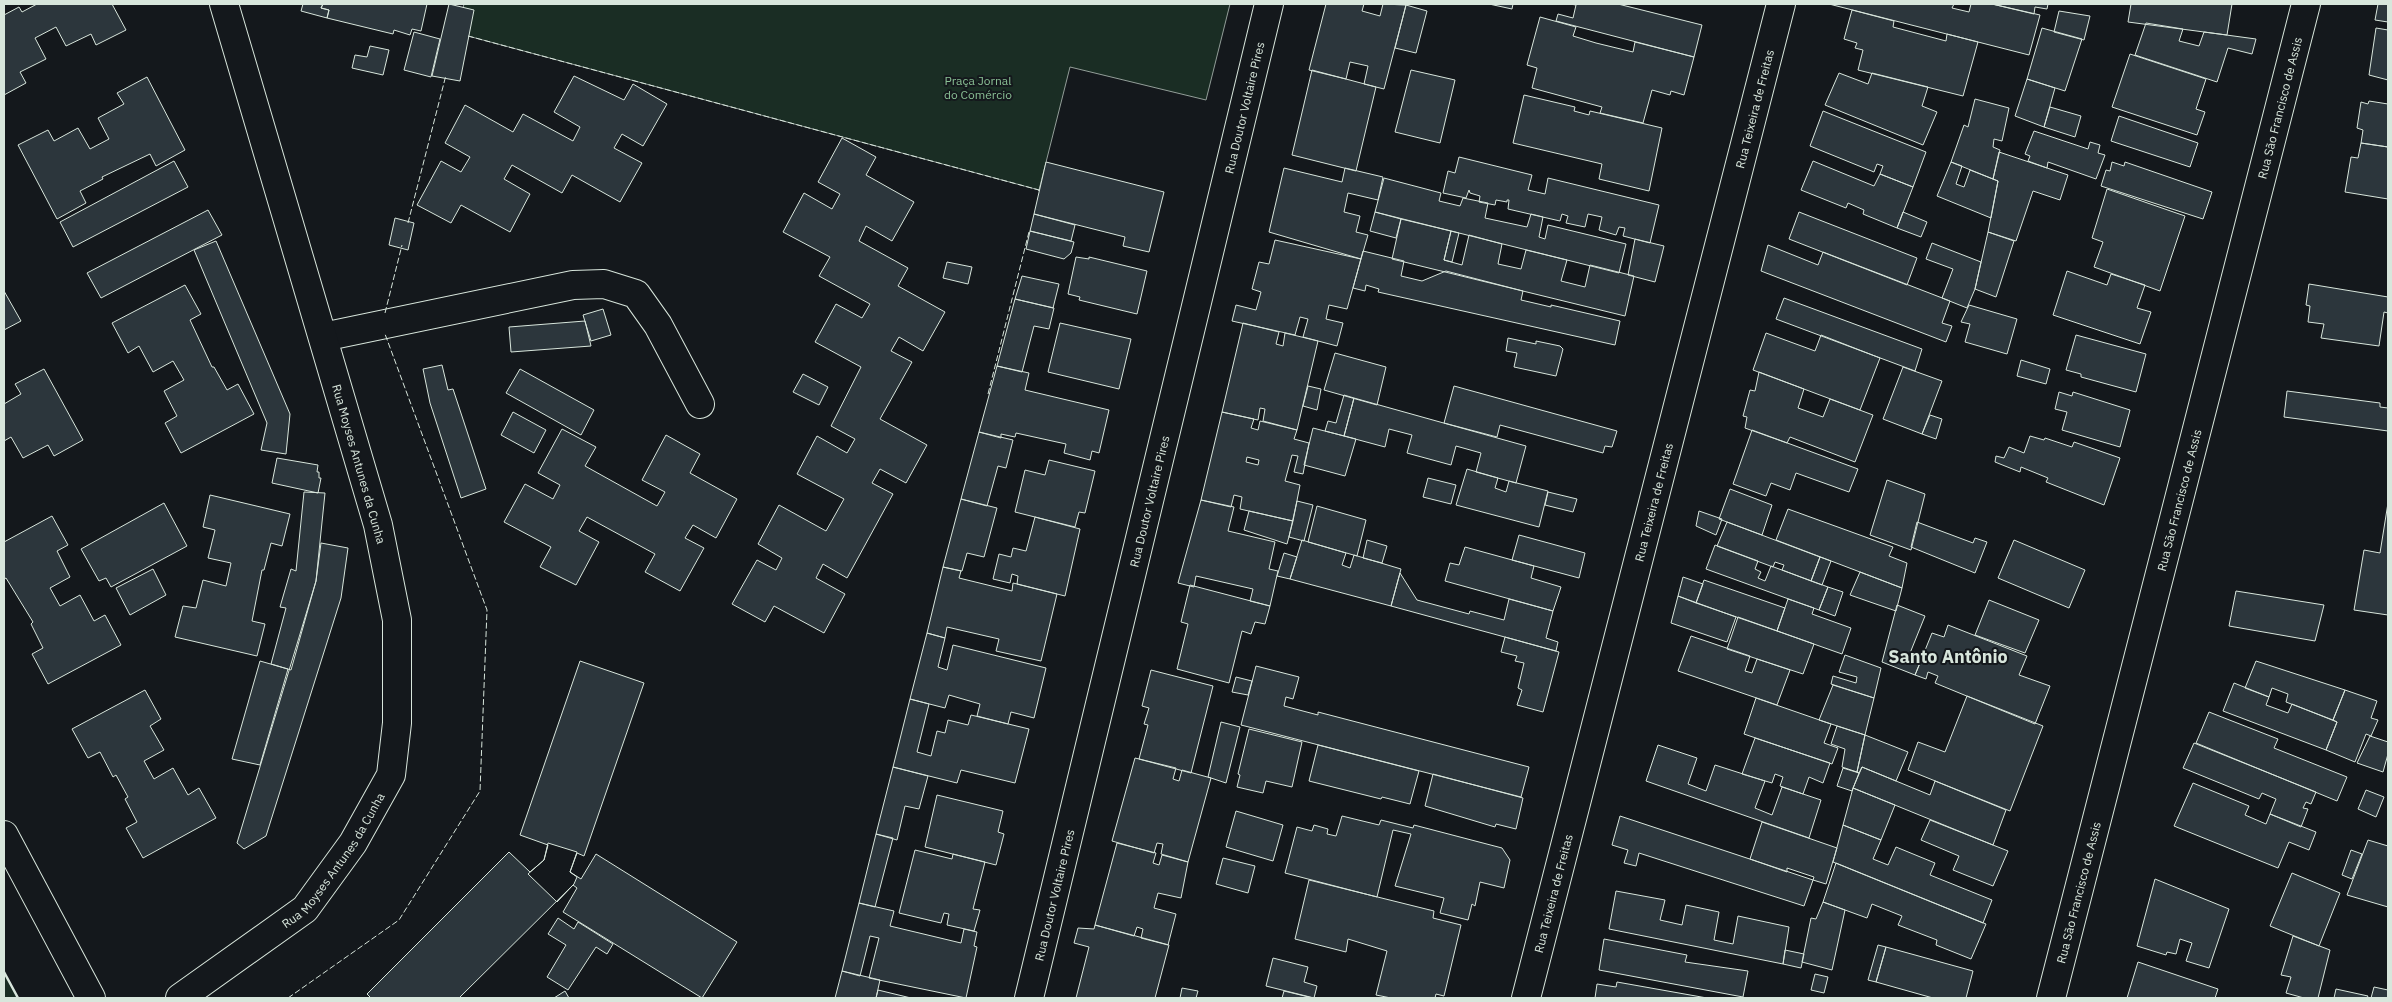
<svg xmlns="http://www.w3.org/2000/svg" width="2392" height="1002" viewBox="0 0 2392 1002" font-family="'IBM Plex Sans',sans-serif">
<rect width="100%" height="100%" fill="#14181c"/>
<path fill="#1a2d24" stroke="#939e99" d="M464 4H1230L1206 100 1070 67 1039 190 457 33Z
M4 972 18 998H4Z"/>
<path fill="#2c363c" stroke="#d8e6dc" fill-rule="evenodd" d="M37 4H112L126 30 96 45 91 34 66 46 56 27 35 38 46 59 20 72 26 83 4 95V15L19 7 22 12Z
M303 4H323L321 8 329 10 327 18 301 11Z
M323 4H427L421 31 412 29 410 35 394 30 393 34 327 18 329 10 321 8Z
M449 4 474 10 460 81 432 76Z
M1326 4H1364L1362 11 1380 16 1383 4 1406 5 1384 89 1364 84 1368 66 1350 62 1346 79 1309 70Z
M1489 4H1513L1512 9Z
M1570 4H1618L1702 25 1694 57 1556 21 1558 14 1573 18 1576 5Z
M1829 4H1954L1952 8 1969 12 1971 4H1992L2040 15 2029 55Z
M1992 4H2048L2047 9 2035 7 2034 14Z
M2131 4H2232L2227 35 2128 22Z
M2378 4H2388V22L2375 20Z
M1406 5 1427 11 1416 53 1395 48Z
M1852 10 1894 21 1893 27 1946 41 1947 34 1978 42 1963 96 1858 70 1863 50 1855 48 1857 43 1844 39Z
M2059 11 2090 16 2084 40 2054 32Z
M1540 17 1576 27 1573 36 1596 43 1633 52 1635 42 1694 57 1684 95 1671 91 1670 95 1652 90 1643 123 1600 113 1602 107 1532 88 1537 68 1527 65Z
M2146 23 2183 29 2179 41 2199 46 2204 32 2256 39 2252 54 2228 48 2217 82 2135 55Z
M2042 28 2082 39 2065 91 2027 79Z
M2376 28 2388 30V80L2369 75Z
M414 32 440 39 431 77 404 70Z
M370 46 389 50 383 75 352 68 355 55 367 57Z
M2130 54 2206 79 2196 109 2205 112 2197 135 2112 107Z
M1312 70 1376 87 1356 171 1292 155Z
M1411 70 1455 80 1440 143 1395 132Z
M1839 73 1868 84 1872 73 1928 87 1922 106 1937 112 1923 145 1825 105Z
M574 76 624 100 633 84 667 104 643 146 622 134 614 148 642 163 620 202 572 175 562 193 512 165 504 179 530 194 510 232 461 205 451 223 417 205 441 161 461 172 470 157 445 143 465 105 513 132 523 114 573 141 580 127 554 112Z
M147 77 185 150 156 166 150 154 102 177 103 179 80 191 86 203 57 219 18 145 48 130 54 141 78 128 90 149 109 139 98 118 124 104 117 93Z
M2027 79 2055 88 2044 127 2015 116Z
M1524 95 1575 107 1574 111 1589 115 1590 111 1662 128 1649 191 1599 179 1602 164 1513 143Z
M1975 99 2009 108 2002 141 1994 139 1993 147 2000 150 1993 179 1951 162 1964 125 1968 127Z
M2369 101 2388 104V147L2361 143 2363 130 2357 128 2361 102 2368 104Z
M2050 107 2081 116 2075 137 2044 127Z
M1823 111 1926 152 1913 187 1880 174 1883 166 1877 164 1874 172 1810 146Z
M2119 116 2198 143 2190 167 2111 141Z
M2034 131 2088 149 2090 142 2100 145 2098 153 2105 155 2096 179 2048 162 2047 168 2028 161 2030 156 2025 154Z
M842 138 876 157 866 175 914 202 892 241 866 226 859 241 908 268 898 286 945 312 923 351 899 337 891 351 912 362 880 419 927 445 906 483 880 469 872 483 893 494 847 578 823 564 816 578 845 594 824 633 774 606 765 622 732 604 757 560 776 570 782 558 758 544 779 505 826 531 844 499 797 474 817 436 847 453 855 439 831 426 861 367 815 342 836 304 862 318 870 304 819 276 830 257 783 232 804 193 832 209 840 194 818 182Z
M2361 143 2388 147V199L2345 192 2351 157 2358 158Z
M1999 152 2068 175 2060 200 2033 191 2016 241 1988 232 1998 181 1993 179Z
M1459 157 1532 175 1528 190 1545 194 1548 178 1659 205 1650 243 1623 236 1625 228 1619 227 1616 235 1599 230 1602 217 1588 214 1585 227 1566 223 1568 216 1562 214 1560 221 1508 209 1509 200H1507V202L1496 200 1495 205 1479 202 1480 196 1470 193 1469 190 1466 198 1443 193 1448 171 1455 173Z
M174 161 188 187 73 247 60 222Z
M1813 161 1874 186 1880 174 1913 187 1897 228 1863 214 1864 210 1848 203 1846 208 1801 190Z
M1046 162 1164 192 1149 252 1123 246 1125 237 1034 214Z
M1951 162 1962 166 1956 184 1964 187 1970 170 1998 181 1991 218 1937 196Z
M2112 162 2124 166 2125 162 2212 192 2203 219 2101 186 2106 170 2110 171Z
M1284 168 1342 182 1345 168 1383 177 1378 200 1348 193 1344 212 1360 216 1356 232 1368 235 1361 259 1269 232Z
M1384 178 1441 193 1439 201 1460 206 1463 198 1488 203 1485 218 1527 227 1531 214 1543 217 1539 237 1545 239 1548 225 1626 244 1619 273 1375 212Z
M2107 189 2185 216 2160 291 2094 267 2103 242 2092 238Z
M208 210 222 235 101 298 87 273Z
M1375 212 1401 219 1396 238 1370 231Z
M1799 212 1917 258 1907 285 1789 239Z
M1903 212 1927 222 1921 237 1897 228Z
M1034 214 1075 225 1071 241 1030 231Z
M395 218 414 223 408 250 389 245Z
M1401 219 1451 231 1444 260 1462 265 1469 235 1502 244 1498 264 1521 269 1526 250 1567 260 1561 281 1585 287 1590 265 1634 276 1625 316 1392 259Z
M1030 231 1074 242 1071 253 1064 259 1026 249Z
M1451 231 1459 233 1452 262 1444 260Z
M1988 232 2014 241 1996 297 1975 289Z
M1635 239 1664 246 1655 282 1628 275Z
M1275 240 1361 259 1347 309 1329 305 1326 319 1343 323 1337 346 1303 337 1308 319 1300 317 1295 335 1232 321 1236 305 1256 310 1261 292 1252 289 1259 262 1269 264Z
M216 241 290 414 286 454 261 450 267 423 194 250Z
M1932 243 1981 262 1975 289 1967 308 1942 298 1953 269 1926 259Z
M1768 245 1818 265 1823 252 1950 301 1942 323 1952 326 1946 342 1761 271Z
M1363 251 1404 261 1401 276 1422 281 1446 271 1523 291 1521 300 1551 307V305L1620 321 1615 345 1378 292 1379 289 1366 285 1365 291 1353 288Z
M1076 257 1089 259V257L1147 271 1137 314 1079 300 1080 297 1068 294Z
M947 262 972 267 968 284 943 278Z
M2067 271 2107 285 2111 274 2145 285 2137 308 2151 312 2140 344 2053 315Z
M1022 276 1059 284 1053 308 1015 299Z
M2309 284 2388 297V313L2384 312 2379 346 2321 338 2324 324 2308 322 2310 306 2306 305Z
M185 285 201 314 190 320 212 367H214L227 390 238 384 254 414 181 453 165 423 177 416 164 391 184 380 173 361 153 372 139 346 128 353 112 323Z
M4 291 21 321 4 330Z
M1784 298 1922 349 1915 371 1776 319Z
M1015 299 1054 308 1049 329 1034 326 1022 372 997 366Z
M1969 305 2017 319 2007 354 1965 342 1970 324 1961 322Z
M603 309 611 335 591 341 583 315Z
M585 321 591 346 511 352 509 327Z
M1060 323 1131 339 1119 389 1048 372Z
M1243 323 1279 332 1276 344 1283 346 1285 333 1318 341 1297 430 1263 421 1265 409 1260 408 1258 420 1222 412Z
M1766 333 1815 351 1821 335 1880 358 1860 410 1753 370Z
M2076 335 2146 354 2136 392 2081 377V374L2066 370Z
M1508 338 1536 344V341L1560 346 1563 349 1556 376 1514 367 1517 353 1506 351Z
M1335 353 1386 367 1377 405 1324 390Z
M2021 360 2050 369 2046 384 2017 376Z
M442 365 448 390 453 389 486 489 461 498 430 403 423 369Z
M997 366 1029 373 1025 390 1109 410 1099 453 1092 451 1090 460 1064 453 1066 444 1016 433 1015 437 1001 434V438L979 432Z
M1903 367 1942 381 1922 434 1883 419Z
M44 369 83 440 54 456 48 445 23 458 11 437 4 441V404L21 394 15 384Z
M520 369 594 410 581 435 506 393Z
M1759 372 1804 389 1798 408 1823 417 1830 399 1873 415 1855 462 1790 437 1787 443 1745 428 1747 417 1743 416 1750 390 1755 391Z
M803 374 828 387 819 405 793 392Z
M1308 386 1321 389 1317 410 1303 406Z
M1454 386 1617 431 1612 447 1605 446 1603 453 1500 425 1497 437 1444 423Z
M2287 391 2380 403V407L2388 408V431L2284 417Z
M2059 392 2072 396 2073 392 2130 410 2120 447 2062 430 2067 412 2055 409Z
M1344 395 1354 398 1344 436 1325 431 1328 421 1336 423Z
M1354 398 1526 446 1516 483 1476 472 1481 453 1456 446 1451 465 1407 453 1412 435 1389 429 1385 447 1344 436Z
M513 412 546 430 534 453 501 435Z
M1222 412 1254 419 1251 428 1258 430 1260 421 1297 430 1294 439 1309 443 1303 474 1294 472 1298 456 1292 455 1285 481 1300 485 1293 521 1240 509 1242 497 1234 495 1231 507 1201 500ZM1247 457 1259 460 1258 465 1246 462Z
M1930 415 1942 419 1936 439 1922 434Z
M1313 428 1356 439 1345 476 1304 465Z
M562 429 596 447 585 466 657 506 665 492 642 480 666 435 700 454 690 473 737 499 716 538 693 525 685 538 704 548 680 591 645 572 655 554 587 517 579 531 599 542 576 585 540 567 551 547 504 522 525 484 553 499 560 485 538 473Z
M1752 430 1858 469 1849 492 1796 473 1790 490 1771 483 1766 496 1733 484Z
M979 432 1013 440 1006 468 998 466 987 506 961 499Z
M2030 436 2044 440 2045 438 2072 447 2074 442 2120 458 2104 505 2046 482 2048 478 2021 467 2020 472 1995 462 1996 456 2004 458 2009 447 2024 453Z
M277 458 318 465 317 472H319V478H321L318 493 272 483Z
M1049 460 1095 471 1085 513 1079 512 1075 527 1015 512 1025 470 1045 475Z
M1467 469 1498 478 1495 488 1506 492 1509 481 1548 491 1539 527 1456 505Z
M1428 478 1456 485 1451 504 1423 497Z
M1887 480 1925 494 1911 550 1870 535Z
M1730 489 1772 505 1762 535 1719 519Z
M304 492 325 493 316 581 291 670 271 664 286 608 280 607 291 569 296 571Z
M1548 492 1577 499 1573 512 1545 505Z
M210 495 290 514 282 546 271 543 264 570H262L252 621 265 624 257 656 175 637 183 606 196 608 203 580 226 586 231 563 208 558 215 530 203 527Z
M961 499 997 508 984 557 967 553 962 571 943 567Z
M1201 500 1234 507 1228 531 1275 542 1269 569 1278 571 1270 606 1250 601 1253 589 1196 576 1194 587 1178 583Z
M1297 501 1313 505 1304 541 1289 537Z
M164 503 187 546 111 587 106 578 99 581 81 549Z
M2388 503V615L2354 610 2364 550 2380 553Z
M1317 506 1366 520 1357 556 1308 542Z
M1788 509 1893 547 1889 556 1907 563 1902 588 1776 540Z
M1249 511 1293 521 1287 544 1244 530Z
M1699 511 1722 519 1716 535 1696 526Z
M52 516 68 545 57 551 70 577 50 588 60 606 80 595 94 621 105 615 121 645 48 684 32 654 43 648 31 624 33 622 6 578 4 579V542Z
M1035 517 1080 529 1065 596 1017 584 1018 576 1012 574 1010 583 993 579 999 554 1011 557 1013 548 1026 551Z
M1727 522 1820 557 1811 581 1782 570 1784 565 1775 562 1773 567 1717 546Z
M1917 522 1973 543 1975 538 1987 542 1975 573 1911 547Z
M1519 535 1585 553 1579 578 1512 560Z
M1302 540 1346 553 1342 565 1350 568 1354 555 1401 569 1391 606 1290 579Z
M1367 540 1387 546 1382 563 1363 558Z
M2014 540 2085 570 2069 608 1998 578Z
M321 543 348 548 341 598 266 836 244 849 237 843 316 581Z
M1715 545 1758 561 1755 569 1761 572 1758 578 1765 581 1771 566 1828 587 1819 610 1706 569Z
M1465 547 1534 566 1531 578 1561 587 1553 611 1445 581 1450 563 1459 565Z
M1284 553 1297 557 1290 579 1277 576Z
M1820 557 1831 561 1822 585 1811 581Z
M943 567 961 571 959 578 1012 591 1013 583 1057 594 1041 661 996 651 999 639 947 627 945 638 927 633Z
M153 569 166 595 130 615 116 588Z
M1860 572 1902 588 1896 611 1850 595Z
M1400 573 1417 600 1469 614 1470 611 1504 620 1509 599 1553 611 1546 638 1558 642 1556 651 1391 606Z
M1683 577 1703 584 1696 603 1678 596Z
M1704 580 1785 608 1777 631 1696 603Z
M1190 585 1270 606 1265 624 1255 622 1251 634 1242 631 1229 683 1177 669 1188 624 1181 622Z
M1828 587 1843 592 1835 616 1819 610Z
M2236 591 2324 605 2315 641 2229 626Z
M1678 596 1736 617 1727 642 1671 623Z
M1788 599 1814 608 1812 614 1851 628 1842 654 1777 631Z
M1989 600 2039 620 2025 653 1975 635Z
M1897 605 1925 616 1908 658 1911 660 1914 652 1923 656 1915 675 1882 662Z
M1738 617 1814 644 1803 674 1727 649Z
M1948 625 2027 656 2019 675 2050 686 2035 724 1935 683 1938 676 1928 672 1926 679 1915 675 1932 633 1944 637Z
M927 633 945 638 938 667 947 670 953 645 1046 668 1034 718 1011 712 1008 724 977 716 980 704 949 695 945 708 910 699Z
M1691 636 1750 656 1745 671 1752 673 1757 659 1790 670 1777 705 1678 671Z
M1505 637 1559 652 1543 712 1517 705 1522 690 1518 688 1524 663 1515 661 1517 656 1501 652Z
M1845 655 1881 668 1874 698 1831 684 1833 676 1856 683 1857 677 1839 672Z
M260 661 288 669 260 765 232 759Z
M580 661 644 683 584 856 577 853 570 872 581 879 596 854 737 942 702 998 563 912 577 888 573 885 459 998H371L367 994 509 852 530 872 544 860 548 845 520 835Z
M2256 661 2345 690 2333 720 2286 702 2288 694 2272 688 2269 697 2245 688Z
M1256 666 1299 677 1293 699 1286 697 1284 706 1318 715V712L1529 767 1521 797 1241 725Z
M1151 670 1213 686 1191 773 1139 759 1148 725 1144 724 1149 708 1142 706Z
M1236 677 1252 681 1248 695 1232 692Z
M2234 683 2269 697 2266 705 2288 713 2292 704 2337 722 2326 750 2223 711Z
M1833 685 1874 698 1865 735 1819 720Z
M145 690 161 719 150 726 164 750 144 761 154 779 173 768 188 795 199 788 216 818 143 858 126 828 137 822 125 799 128 797 116 775 113 777 100 752 88 758 72 729Z
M2345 690 2377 701 2371 718 2378 720 2371 736 2366 734 2355 762 2326 750 2337 722 2333 720Z
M1967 696 2043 726 2010 811 1908 770 1918 742 1945 752Z
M1756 698 1831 724 1824 743 1838 748 1832 764 1744 734Z
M910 699 929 704 917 752 931 756 937 731 945 733 948 720 968 725 971 715 1029 729 1015 783 961 770 957 783 893 767Z
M2209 712 2278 739 2274 748 2347 777 2337 801 2196 743Z
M1221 722 1240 727 1226 783 1208 777Z
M1837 726 1865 735 1857 772 1842 767 1845 749 1831 744Z
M1249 729 1302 742 1292 787 1266 781 1263 793 1237 787 1240 775 1238 774Z
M1865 735 1908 752 1896 781 1862 767 1859 773 1857 772Z
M2370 736 2388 742V754L2383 772 2357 763Z
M1755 738 1830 763 1823 783 1809 777 1803 794 1780 786 1783 777 1775 774 1772 783 1742 774Z
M2194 743 2316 792 2311 804 2306 802 2303 808 2308 809 2301 827 2270 814 2276 799 2262 793 2259 799 2183 768Z
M1318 745 1419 771 1410 804 1382 797 1381 799 1309 781Z
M1658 745 1697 758 1688 784 1706 791 1715 765 1765 781 1755 808 1772 815 1782 787 1821 800 1809 838 1646 781Z
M1135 758 1176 768 1173 779 1179 781 1182 770 1211 778 1188 862 1161 854 1163 844 1157 843 1154 853 1112 841Z
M893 767 928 776 919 809 905 806 897 840 876 834Z
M1862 767 1930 795 1935 781 2006 810 1993 845 1853 788Z
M1843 768 1859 773 1852 791 1837 786Z
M1433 774 1523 798 1516 829 1496 824 1495 827 1425 806Z
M2193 783 2249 806 2245 815 2266 824 2270 814 2316 832 2309 850 2289 842 2278 868 2174 826Z
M1853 788 1895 805 1881 840 1843 825Z
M2366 790 2384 797 2376 817 2358 809Z
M937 795 1003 811 998 832 1004 834 996 865 925 847Z
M1236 811 1283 825 1273 861 1226 847Z
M1342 816 1379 825 1381 820 1413 828 1414 825 1502 848 1510 860 1504 888 1480 882 1475 906 1472 904 1468 920 1440 913 1444 898 1395 886 1411 834 1393 830 1377 897 1285 873 1297 827 1312 831 1314 825 1328 829 1327 834 1336 836Z
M1620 816 1813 880 1804 906 1639 853 1636 866 1624 863 1628 850 1612 845Z
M1930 820 2008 851 1993 886 1953 870 1959 856 1921 840Z
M1762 822 1837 848 1826 884 1813 880 1814 877 1787 868V872L1750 859Z
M1843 825 1881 840 1873 859 1888 865 1896 847 1935 863 1930 875 1992 900 1983 923 1833 862Z
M876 834 893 838 875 907 859 903Z
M2368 840 2388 846V907L2347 895Z
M548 843 577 852 570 872 577 877 574 884 557 902 528 874 544 860Z
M1117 843 1156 853 1153 863 1159 865 1162 855 1188 862 1181 898 1158 893 1154 908 1176 914 1168 945 1141 938 1143 929 1137 927 1134 936 1095 925Z
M915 850 952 859 953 854 985 862 973 909 980 910 974 931 947 925 949 914 944 913 941 923 899 913Z
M2351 850 2362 854 2352 879 2342 875Z
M1223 858 1255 866 1248 893 1216 884Z
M1836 863 1986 924 1971 959 1936 945 1937 940 1898 925 1902 916 1872 904 1867 918 1823 902Z
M2292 873 2340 893 2319 946 2270 926Z
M2155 879 2229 909 2209 968 2186 961 2192 943 2180 939 2176 954 2167 952 2166 955 2137 946Z
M1309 880 1434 911 1433 918 1461 925 1444 996 1436 994 1435 998H1391L1376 995 1387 951 1348 939 1346 952 1295 939Z
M1616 891 1665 900 1660 920 1682 925 1686 905 1719 912 1714 940 1733 944 1738 916 1789 927 1783 964 1609 929Z
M1823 902 1845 910 1832 970 1802 962 1811 918 1816 919Z
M859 903 894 911 890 926 961 943 964 929 977 932 974 946 977 947 966 998 869 978 879 938 870 936 860 976 842 971Z
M558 918 574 929 578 922 613 944 607 954 596 947 568 990 547 977 566 945 548 934Z
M1095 925 1169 945 1155 998H1076L1089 947 1074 943 1078 928 1094 929Z
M2293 936 2330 950 2318 998H2304L2286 993 2291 977 2281 975Z
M1604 939 1687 955 1685 962 1748 971 1743 997 1599 970Z
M1878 945 1886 947 1876 982 1868 980Z
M1886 947 1973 971 1966 998H1933L1876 982Z
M1785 950 1804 954 1801 968 1783 964Z
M1273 958 1308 967 1304 982 1317 986 1314 998 1266 986Z
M2138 962 2218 989 2215 998H2127Z
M842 971 880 980 876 998H835Z
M1815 974 1828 977 1824 993 1811 990Z
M1617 982 1707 998H1595L1597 984 1616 987Z
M2374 987 2388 990V998H2371Z
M1182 988 1198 991 1196 998H1180Z
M2336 989 2368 996 2367 998H2334Z
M878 990 911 998H876Z
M565 991 569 998H554Z
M1284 991 1313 998H1282Z"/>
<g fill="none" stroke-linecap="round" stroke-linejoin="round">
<defs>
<g id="minor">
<path d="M323 337 573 285 604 284 636 294 658 325 700 404"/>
<path id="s1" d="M180 998 305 909 353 843 391 775 397 723V620L378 525 224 4"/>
<path id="s2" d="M1029 998 1269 4"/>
<path id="s3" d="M1526 998 1781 4"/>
<path id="s4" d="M2051 998 2306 4"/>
</g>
<path id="major" d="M4 835 91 998"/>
</defs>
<use href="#minor" stroke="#d8e6dc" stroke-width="30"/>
<use href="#major" stroke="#d8e6dc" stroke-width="30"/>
<use href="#minor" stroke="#14181c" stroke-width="28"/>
<use href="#major" stroke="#14181c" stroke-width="28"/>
<path stroke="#d8e6dc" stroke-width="1" stroke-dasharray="6 2.5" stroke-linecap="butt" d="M468 36 1039 190 1038 193
M408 223 446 75
M385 313 402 245
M988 394 1029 232
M288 998 399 920 480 791 487 610 385 334"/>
<path stroke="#d8e6dc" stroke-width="2.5" d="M4 972 18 998"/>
</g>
<g text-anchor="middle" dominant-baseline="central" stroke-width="4" stroke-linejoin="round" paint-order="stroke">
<g font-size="12" fill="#8ac095" stroke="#14181c">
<text x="978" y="80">Praça Jornal<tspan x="978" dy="14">do Comércio</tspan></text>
</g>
<g font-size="12" fill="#d8e6dc" stroke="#14181c">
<text stroke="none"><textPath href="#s2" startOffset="916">Rua Doutor Voltaire Pires</textPath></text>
<text stroke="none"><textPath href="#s3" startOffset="918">Rua Teixeira de Freitas</textPath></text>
<text stroke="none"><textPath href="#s4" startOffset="919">Rua São Francisco de Assis</textPath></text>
<text transform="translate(359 464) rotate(74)">Rua Moyses Antunes da Cunha</text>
<text stroke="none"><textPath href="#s2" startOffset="511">Rua Doutor Voltaire Pires</textPath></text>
<text stroke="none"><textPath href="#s3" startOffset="512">Rua Teixeira de Freitas</textPath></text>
<text stroke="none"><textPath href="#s4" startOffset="514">Rua São Francisco de Assis</textPath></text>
<text stroke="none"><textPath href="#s1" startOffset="209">Rua Moyses Antunes da Cunha</textPath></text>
<text stroke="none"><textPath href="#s3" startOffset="108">Rua Teixeira de Freitas</textPath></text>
<text stroke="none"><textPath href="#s4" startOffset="109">Rua São Francisco de Assis</textPath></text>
<text stroke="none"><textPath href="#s2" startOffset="106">Rua Doutor Voltaire Pires</textPath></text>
</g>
<g font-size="18" font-weight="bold" fill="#d8e6dc" stroke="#14181c">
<text x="1948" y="656">Santo Antônio</text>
</g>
</g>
<rect width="2392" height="1002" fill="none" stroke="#d8e6dc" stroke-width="10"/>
</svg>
